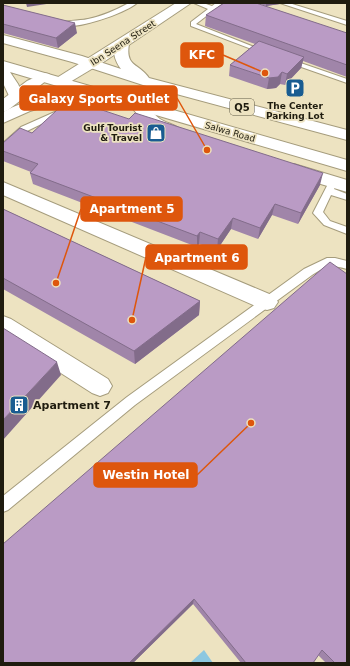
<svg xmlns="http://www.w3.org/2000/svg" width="350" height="666" viewBox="0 0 350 666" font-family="'DejaVu Sans',sans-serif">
<rect width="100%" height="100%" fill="#ede3c1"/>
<path fill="#8cc7e0" d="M204 650 213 663H190Z"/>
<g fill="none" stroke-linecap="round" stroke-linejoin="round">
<defs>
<path id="service" d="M129 3H137C126 13 70 33 58 24 63 20 80 21 88 19 103 16 116 10 129 3Z
M194 3H203L212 6 216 3H223L196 24 267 52 262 53 191 26V22L208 9Z
M280 3H289L347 21V25Z
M289 59 347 79V83L287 62 285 61Z
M57 111H63L64 113 27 131 6 149 3 150V143L21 127Z
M333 179 337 182 334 189 347 194V200L331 195 323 212 330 221 347 227V234L324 225 313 213 329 182Z
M327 258H335L347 261V269C330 264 326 266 312 275L135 405 8 510 3 512V496L127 397 304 269Z"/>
<path id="minor" d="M44 73 49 74 51 77 8 110 3 112V99L27 81Z
M138 100C148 103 152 114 160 119 168 124 178 125 183 132L181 135C162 140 140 119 130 105L133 102Z
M294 164 347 180V192L288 174 285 170 288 166Z
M3 182 274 296 278 302 274 308 267 310 260 308 3 195Z
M3 316 11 319 108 379 112 386 108 393 100 396 92 393 3 336Z"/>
<path id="tertiary" d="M176 3H191L105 61 65 85 60 86 55 85 53 82 55 79Z"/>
<path id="primary" d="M3 35 82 56 121 69C115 61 111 50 117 41H127L129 44C125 67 139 63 149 78L347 130V140L143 85 72 62 3 43Z
M3 61 347 160V171L101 99 99 101 94 103 47 106 30 111 3 123V112C28 98 57 94 84 94L10 72 18 84 24 97 21 100 16 102 11 100 3 83Z"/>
</defs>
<use href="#service" stroke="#a59c7c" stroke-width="2"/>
<use href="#minor" stroke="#a59c7c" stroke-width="2"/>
<use href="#tertiary" stroke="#a59c7c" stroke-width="2"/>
<use href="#primary" stroke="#a59c7c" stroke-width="2"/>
<use href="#service" fill="#fff" fill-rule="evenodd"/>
<use href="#minor" fill="#fff" fill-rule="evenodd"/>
<use href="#tertiary" fill="#fff" fill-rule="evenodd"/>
<use href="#primary" fill="#fff" fill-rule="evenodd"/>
</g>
<path fill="#a085a9" d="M257 3H280V4L266 6Z
M3 5 77 33 58 48 3 33Z
M206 15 347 33V77L303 61 301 68 285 85 280 84 276 88 267 89 229 76 230 65 255 44 205 26Z
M32 133 320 185 298 224 272 215 258 239 231 229 217 250 199 244 197 247 33 184 30 173 31 172 3 161V143Z
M3 209 200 301 199 315 135 364 3 289Z
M330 262 347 663H326L318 655 313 663H241L193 604 133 663Z"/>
<path fill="#826c8a" d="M26 3H53L27 7Z
M266 3H280V4L266 6Z
M75 23 77 33 58 48 56 38Z
M304 57 301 68 285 85 287 74Z
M282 72 280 84 276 88 267 89 269 78Z
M323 173 320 185 298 224 301 213Z
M275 204 272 215 258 239 260 228Z
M233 218 231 229 217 250 218 239Z
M200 232 199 244 197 247V236Z
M200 301 199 315 135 364 134 351Z
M57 362 61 375 3 440V420Z
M194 599 193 604 133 663H129Z"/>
<path fill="#ba9bc5" stroke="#826c8a" d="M224 3H256L347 33V65L206 15Z
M3 5 75 23 56 38 3 24Z
M259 41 304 57 287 74 282 72 278 77 269 78 230 65Z
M69 99 129 119 135 113 323 173 301 213 275 204 260 228 233 218 218 239 200 232 197 236 30 173 38 164 3 151V143L20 128 32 133Z
M3 209 200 301 134 351 3 278Z
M330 262 347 274V663H335L322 650 313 663H246L194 599 129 663H3V544Z
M3 328 57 362 3 420Z"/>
<defs>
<symbol id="parking-square" viewBox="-11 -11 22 22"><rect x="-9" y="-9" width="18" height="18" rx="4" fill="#195c91" stroke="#ede3c1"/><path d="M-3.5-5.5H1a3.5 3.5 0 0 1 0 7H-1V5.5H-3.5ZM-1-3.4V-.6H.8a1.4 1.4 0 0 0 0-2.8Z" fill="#fff"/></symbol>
<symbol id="shop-square" viewBox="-11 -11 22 22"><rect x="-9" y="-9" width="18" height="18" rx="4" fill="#195c91" stroke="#ede3c1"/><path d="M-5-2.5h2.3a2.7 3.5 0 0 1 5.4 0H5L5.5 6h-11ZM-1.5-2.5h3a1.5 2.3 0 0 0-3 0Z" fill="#fff"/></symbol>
<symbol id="building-square" viewBox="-11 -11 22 22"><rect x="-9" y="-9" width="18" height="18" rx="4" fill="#195c91" stroke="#ede3c1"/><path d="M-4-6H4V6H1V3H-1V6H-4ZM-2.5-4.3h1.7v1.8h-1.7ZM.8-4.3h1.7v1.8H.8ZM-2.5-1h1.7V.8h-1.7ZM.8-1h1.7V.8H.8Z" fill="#fff"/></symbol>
</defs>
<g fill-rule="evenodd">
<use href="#parking-square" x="284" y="77" width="22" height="22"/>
<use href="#shop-square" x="145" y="122" width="22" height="22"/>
<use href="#building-square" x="8" y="394" width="22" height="22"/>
</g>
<g text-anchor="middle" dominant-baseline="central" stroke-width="3.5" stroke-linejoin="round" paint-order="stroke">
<g font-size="9" fill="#1f1c0f" stroke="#ede3c1">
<text transform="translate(123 43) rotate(-33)">Ibn Seena Street</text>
<text transform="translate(230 132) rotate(16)">Salwa Road</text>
</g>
<g font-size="9" font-weight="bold" fill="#1f1c0f" stroke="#ede3c1">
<text x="295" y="106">The Center<tspan x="295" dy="10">Parking Lot</tspan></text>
<text x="142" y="128" text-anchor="end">Gulf Tourist<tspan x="142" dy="10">&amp; Travel</tspan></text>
</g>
<rect fill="#ede3c1" stroke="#5d5844" stroke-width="1" x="230" y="99" width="24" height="16" rx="3"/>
<g font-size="10" font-weight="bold" fill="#1f1c0f">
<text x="242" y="107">Q5</text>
</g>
<g font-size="11" font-weight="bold" fill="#1f1c0f" stroke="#ede3c1" text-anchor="start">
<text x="33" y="405">Apartment 7</text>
</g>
</g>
<path fill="none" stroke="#de560c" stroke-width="1.5" d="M265 73L223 55M207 150L177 98M56 283L81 209M132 320L146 257M251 423L197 475"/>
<g fill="#de560c" stroke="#ede3c1" stroke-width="1.5">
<circle cx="265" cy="73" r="4"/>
<circle cx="207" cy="150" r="4"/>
<circle cx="56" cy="283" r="4"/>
<circle cx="132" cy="320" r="4"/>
<circle cx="251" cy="423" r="4"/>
</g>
<g fill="#de560c" stroke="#de560c" stroke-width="1.5">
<rect x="181" y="43" width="42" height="24" rx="4"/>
<rect x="20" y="86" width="157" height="24" rx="4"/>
<rect x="81" y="197" width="101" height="24" rx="4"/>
<rect x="146" y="245" width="101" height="24" rx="4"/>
<rect x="94" y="463" width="103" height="24" rx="4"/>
</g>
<g font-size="12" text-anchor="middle" font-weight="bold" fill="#fff">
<text x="202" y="59">KFC</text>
<text x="99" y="103">Galaxy Sports Outlet</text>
<text x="132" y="213">Apartment 5</text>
<text x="197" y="262">Apartment 6</text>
<text x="146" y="479">Westin Hotel</text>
</g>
<rect width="350" height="666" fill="none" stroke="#1f1c0f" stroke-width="8"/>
</svg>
